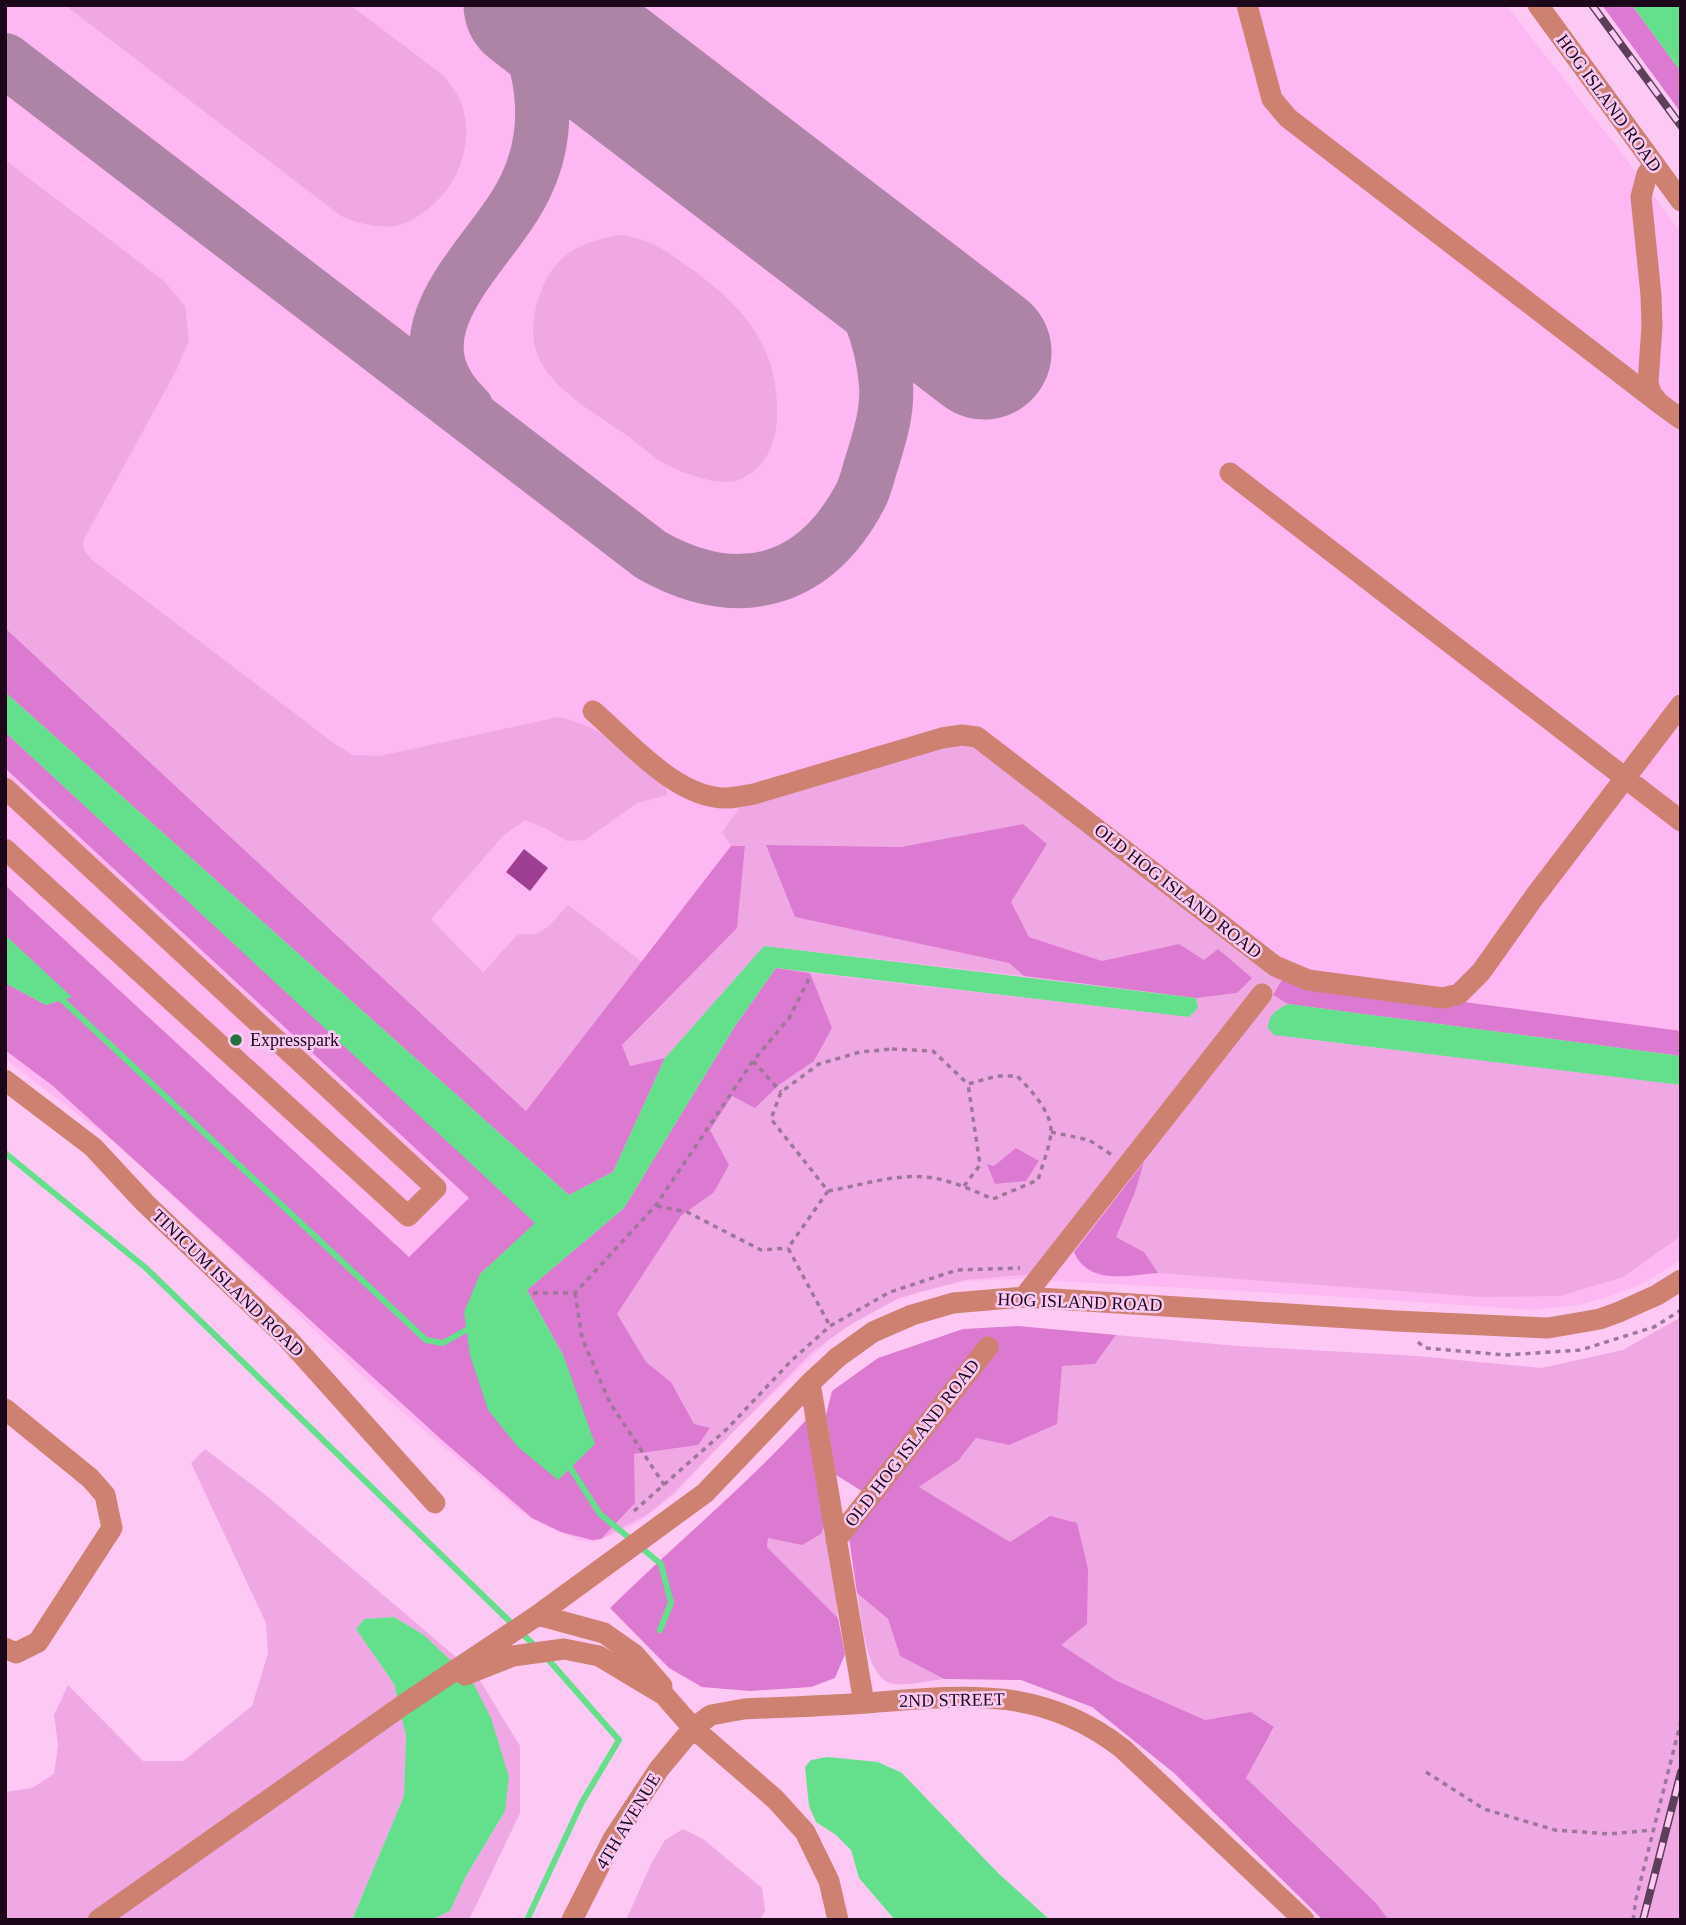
<svg xmlns="http://www.w3.org/2000/svg" width="1686" height="1925" viewBox="0 0 1686 1925" font-family="'Times New Roman',serif">
<rect width="100%" height="100%" fill="#fdc9f4"/>
<path fill="#fdb7f2" d="M5 5H1506L1620 151 1681 233V1260L1640 1285 1605 1298 1579 1305 1532 1310 1313 1295 1019 1279 968 1281 931 1289 896 1300 862 1317 830 1339 731 1434 676 1493 639 1522 615 1534 595 1542 580 1541 530 1518 512 1505 386 1398 144 1169 110 1139 5 1059Z"/>
<path fill="#f0a8e5" fill-rule="evenodd" d="M65 5H350L443 75C448 82 455 90 459 98 477 137 460 184 428 209 417 217 407 224 394 226 375 228 358 223 341 216Z
M5 160 164 281 185 306 189 340 177 369 84 539 83 548 91 559 335 744 353 755 380 756 558 717C603 726 631 754 666 782L667 795 637 803 585 840 567 841 547 829 525 820 503 836 431 919 483 973 516 936C523 933 526 935 533 934 546 933 559 914 568 905L642 962 526 1111 5 628Z
M620 235C652 239 664 250 690 268 744 307 779 346 777 417 776 443 767 465 743 478 724 489 686 474 667 465 654 458 641 446 629 437 600 416 562 396 543 366 528 341 532 314 542 289 556 253 583 241 620 235Z
M954 745 974 746 1283 978 1273 994 1288 1004 1276 1010 1288 1037 1681 1085V1236L1623 1277 1560 1296 1481 1297 1158 1273 1144 1252 1115 1237 1135 1192 1144 1162 1273 995 1261 985 1034 1274 964 1280 899 1298 848 1326 811 1353 672 1494 648 1514 601 1539 635 1503 634 1454 698 1445 709 1428 694 1424 671 1382 646 1362 616 1314 681 1216 692 1207 710 1130 732 1096 755 1107 780 1084 814 1061 832 1028 810 973 1189 1017 1198 1008 1196 998 1237 993 1204 960 1179 944 1102 961 1029 937 1010 902 1047 844 1023 824 901 847 766 845 795 917 1009 963 1024 976 764 946 665 1058 630 1066 622 1045 737 928 745 847 731 846 722 832 740 807ZM1039 1162 1026 1181 995 1184 988 1164 994 1166Z
M1681 1317V1920H1389L1375 1902 1246 1778 1274 1728 1251 1712 1205 1720 1115 1680 1060 1645 1050 1516 1010 1542 919 1487 958 1461 976 1438 1009 1445 1062 1365 1095 1364 1116 1335 1238 1346 1417 1356 1541 1368 1623 1350Z
M205 1449 268 1497 476 1674 520 1746V1813L469 1920H431L450 1911 466 1876 505 1811 424 1635 394 1617 364 1619 356 1629 394 1684 406 1735 404 1796 352 1920H5V1792L32 1788 54 1774 58 1745 54 1715 68 1685 143 1761H183L252 1706 268 1653 266 1623 191 1463Z
M828 1517 838 1618 767 1547 768 1537Z
M857 1593 888 1619 900 1656 944 1679C928 1681 909 1686 894 1684 865 1680 862 1617 857 1593Z
M683 1829 703 1839 762 1888 765 1911 760 1920H626L651 1864 665 1840Z"/>
<path fill="#dc79d0" d="M1602 5H1632L1681 72V113Z
M5 628 526 1111 731 846H745L737 928 622 1045 630 1066 665 1058 613 1172 569 1195 5 692Z
M5 732 536 1223 480 1274 564 1357 527 1290 624 1208 735 1026 776 968 810 973 832 1028 814 1061 780 1084 755 1108 732 1096 710 1130 729 1165 714 1192 681 1216 617 1314 646 1362 671 1382 694 1424 710 1428 698 1445 634 1454 635 1503 601 1539 592 1540 561 1532 532 1518 443 1441 53 1086 5 1050V983L46 1005 71 997 5 935V885L409 1257 469 1198 5 768Z
M1023 824 1047 844 1011 902 1029 937 1102 961 1179 944 1204 960 1218 949 1252 978 1237 993 1196 998 1024 976 1009 963 795 917 766 845 901 847Z
M1283 978 1681 1031V1056L1288 1004 1273 995Z
M1016 1148 1039 1161 1026 1181 995 1184 987 1164 994 1166Z
M1144 1162 1135 1192 1116 1237 1144 1252 1158 1273C1128 1275 1089 1286 1074 1252Z
M1018 1326 1116 1335 1095 1364 1062 1366 1057 1424 1009 1445 976 1438 958 1461 919 1487 1010 1542 1050 1516 1077 1523 1088 1569 1087 1624 1061 1645 1115 1680 1205 1720 1251 1712 1274 1727 1246 1778 1375 1902 1389 1920H1323L1174 1773 1092 1707 1021 1680 944 1679 900 1656 888 1619 857 1593 849 1537 865 1493 836 1475 826 1415 832 1391 878 1358 963 1329Z
M807 1419 828 1517 821 1534 802 1545 768 1538 767 1547 838 1618 845 1654 835 1678 811 1687 750 1691 702 1687 669 1668 610 1608C675 1544 746 1486 807 1419Z"/>
<path fill="#64e08d" d="M1632 5H1681V72Z
M5 692 569 1195 613 1172 665 1058 764 946 1196 998 1198 1008 1189 1017 776 968 735 1026 624 1208 527 1290 564 1357 595 1444 558 1480 518 1447 488 1410 470 1355 464 1312 480 1274 535 1223 5 732Z
M5 935 72 997 46 1005 5 983Z
M1288 1004 1681 1056V1085L1274 1035 1268 1028C1269 1014 1276 1010 1288 1004Z
M394 1617 424 1635 472 1681 491 1718 509 1777 505 1811 466 1876 450 1911 431 1920H352L404 1796 406 1736 394 1684 356 1629 364 1619Z
M828 1757 878 1762 902 1773 998 1873 1050 1920H895L859 1878 851 1850 836 1835 816 1822 809 1806 805 1767 811 1760Z"/>
<g fill="none" stroke-linecap="round" stroke-linejoin="round">
<path stroke="#64e08d" stroke-width="6" d="M58 996 426 1340 443 1343 473 1326
M5 1153 146 1268 536 1647
M566 1461 600 1514 661 1564 671 1603 660 1630
M527 1920 582 1802 619 1740 546 1657"/>
<path stroke="#ad84a6" stroke-width="54" d="M5 60 651 555C736 603 813 585 860 497 866 486 868 473 872 462 880 436 888 411 886 384 882 328 854 274 823 228
M467 409C383 328 496 254 527 183 544 146 546 108 537 69 532 47 525 23 511 5"/>
<path stroke="#ad84a6" stroke-width="135" d="M531 5 984 352"/>
</g>
<path fill="#9e3f94" d="M524 849 548 868 530 891 506 872Z"/>
<g fill="none" stroke-linecap="round" stroke-linejoin="round">
<path stroke="#9d7797" stroke-width="3.5" stroke-dasharray="5 5" stroke-linecap="butt" d="M892 1049 933 1051 968 1084 997 1076H1017C1030 1089 1052 1112 1051 1132 1050 1147 1042 1165 1038 1180L993 1199C972 1190 949 1179 925 1177 894 1174 858 1186 828 1191L771 1119 781 1092 819 1064 860 1052Z
M753 1061 781 1092
M1051 1132 1089 1140 1112 1155
M964 1186 980 1165 968 1084
M828 1191 788 1248 830 1326
M657 1206 687 1212 761 1250 788 1248
M533 1293H575L656 1205 753 1061 789 1018 809 979
M575 1293 582 1338 610 1403 665 1486
M1418 1342 1425 1348 1505 1355 1581 1350 1654 1327 1681 1310
M634 1511 727 1429 791 1361 830 1326 890 1292 957 1270 1020 1268
M1426 1772 1484 1809 1555 1830 1610 1834 1652 1830
M1633 1920 1636 1899 1681 1721"/>
<path stroke="#cf8171" stroke-width="21" d="M1247 5 1272 99 1288 118 1659 403
M1538 5 1681 201
M1654 164 1647 174 1641 197 1651 295 1652 326 1648 383 1651 393 1659 403 1681 419
M1230 473 1681 821
M593 711C629 742 677 799 727 798 736 798 746 795 754 794L942 738 962 735 977 737 1275 966 1308 980 1443 998 1459 994 1481 972 1535 896 1681 705
M5 788 436 1188 408 1216 5 849
M5 1080 93 1147 145 1203 287 1338 435 1503
M1024 1297 1262 994
M810 1383 864 1703
M5 1409 90 1478 105 1495 112 1528 38 1642 16 1653 5 1648
M836 1540 988 1347
M538 1615 604 1633 634 1654 662 1686
M465 1675 513 1656 564 1649 599 1656 664 1695 693 1728 775 1799 805 1832 829 1881 838 1920
M98 1920 406 1703 538 1615 705 1493 810 1383 838 1357 873 1332 912 1315 953 1303 1024 1297 1396 1321 1548 1328 1600 1319 1619 1312 1657 1295 1681 1280
M572 1920 613 1839 659 1769 693 1728 711 1715 744 1709C785 1707 826 1706 867 1703 964 1695 1042 1685 1123 1749L1304 1920"/>
<defs>
<path id="rail" d="M1592 5 1681 126
M1643 1920 1681 1772"/>
</defs>
<use href="#rail" stroke="#5d3f59" stroke-width="8"/>
<use href="#rail" stroke="#fdc9f4" stroke-width="5" stroke-dasharray="16" stroke-linecap="butt"/>
</g>
<circle fill="#24703f" stroke="#fdc9f4" stroke-width="2.5" cx="236" cy="1040" r="7"/>
<g text-anchor="middle" dominant-baseline="central" stroke-width="5" stroke-linejoin="round" paint-order="stroke">
<g font-size="18" fill="#1c071a" stroke="#fdc9f4">
<text transform="translate(1609 103) rotate(54)">HOG ISLAND ROAD</text>
<text transform="translate(1178 891) rotate(38)">OLD HOG ISLAND ROAD</text>
<text transform="translate(228 1283) rotate(44)">TINICUM ISLAND ROAD</text>
<text transform="translate(1080 1302) rotate(2)">HOG ISLAND ROAD</text>
<text transform="translate(912 1443) rotate(-52)">OLD HOG ISLAND ROAD</text>
<text transform="translate(952 1700) rotate(-1)">2ND STREET</text>
<text transform="translate(628 1821) rotate(-59)">4TH AVENUE</text>
</g>
<g font-size="18" fill="#1c071a" stroke="#fdc9f4" text-anchor="start">
<text x="250" y="1040">Expresspark</text>
</g>
</g>
<rect width="1686" height="1925" fill="none" stroke="#1c071a" stroke-width="14"/>
</svg>
